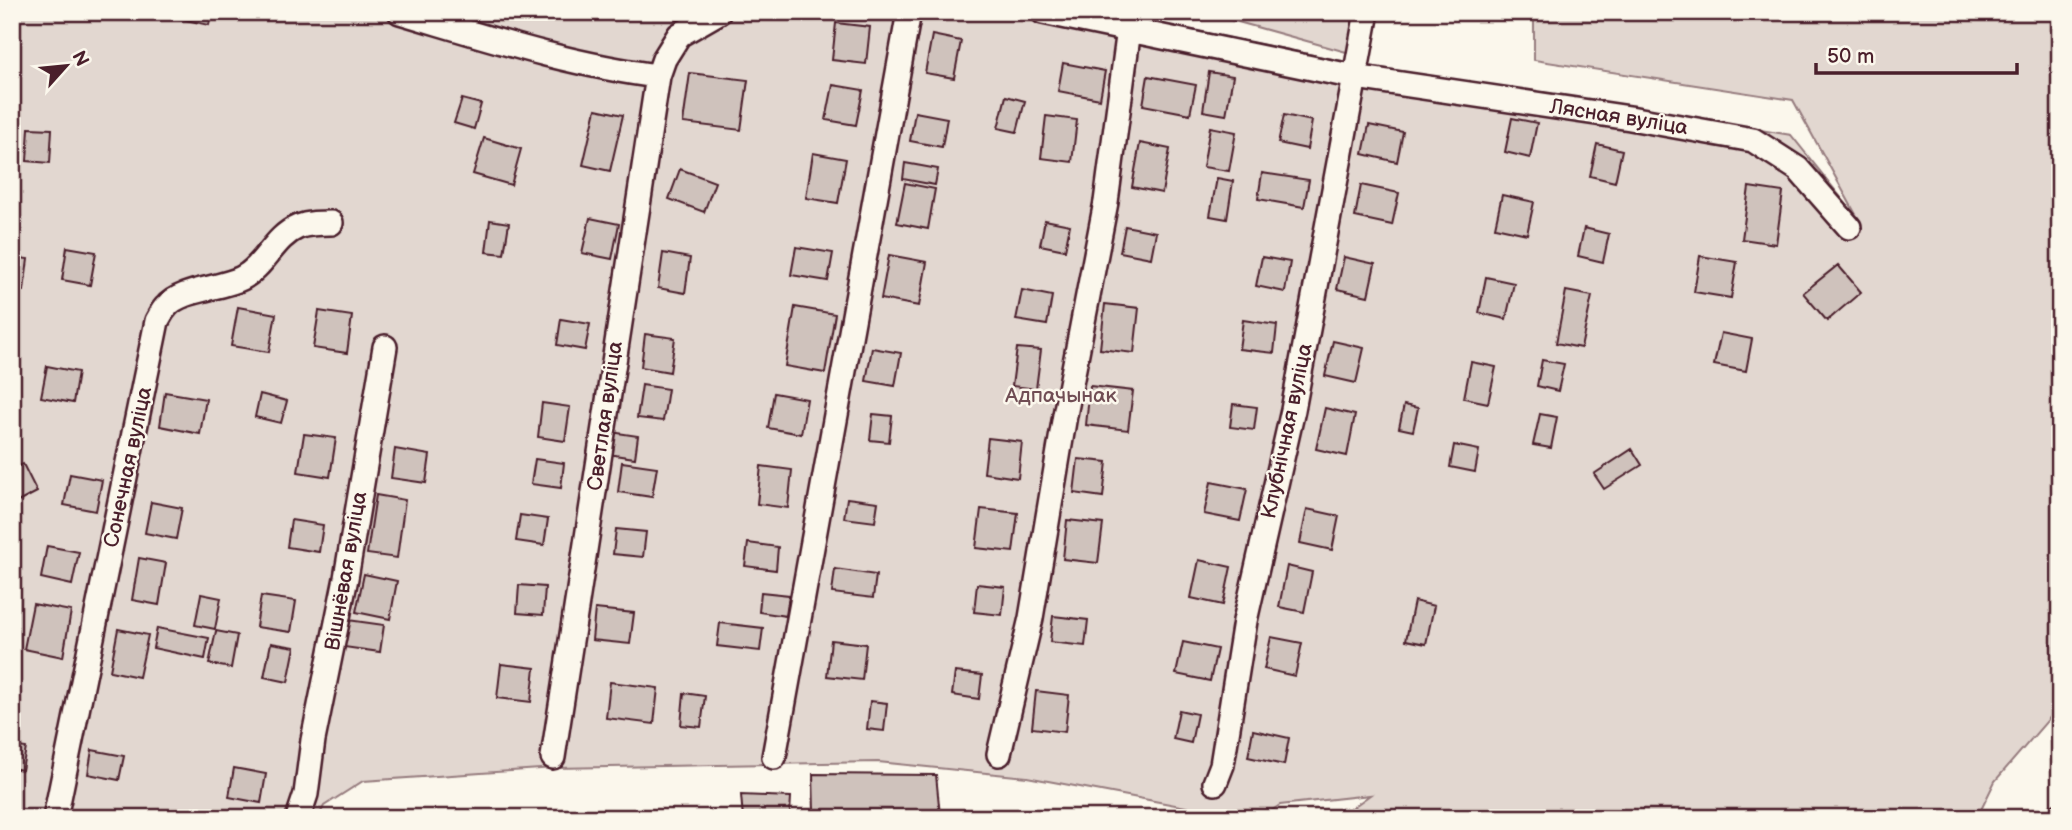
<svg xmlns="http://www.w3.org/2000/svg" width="2072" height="830" viewBox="0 0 2072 830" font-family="'Balsamiq Sans',sans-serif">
<rect width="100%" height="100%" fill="#fbf7ec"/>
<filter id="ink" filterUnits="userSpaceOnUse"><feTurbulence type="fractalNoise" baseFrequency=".0143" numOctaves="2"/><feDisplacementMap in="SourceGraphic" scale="14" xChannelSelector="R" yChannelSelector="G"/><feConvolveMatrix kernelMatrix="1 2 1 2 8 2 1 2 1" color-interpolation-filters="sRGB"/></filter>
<g filter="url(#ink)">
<path fill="#e2d7d0" stroke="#967b7e" stroke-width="2" d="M12 12H1104L1357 64 1791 135 1859 220 1793 100 1534 60V12H2060V706L1995 781 1977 818H1338L1370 795 1280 805 1261 818H1244L1027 777 878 762 555 768 363 781 324 806 318 818H12Z
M1202 12H1365L1357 55Z"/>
<path fill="#cfc2bc" stroke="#4a1f2b" stroke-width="2" d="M94 12H130L129 20Z
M178 12H212L209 25 177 18Z
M545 12H566L565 18Z
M836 23 870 27 866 64 832 60Z
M932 35 961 41 954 78 925 73Z
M1063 63 1105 71 1100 99 1058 91Z
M1209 72 1233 76 1226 115 1203 111Z
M690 73 748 80 741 130 683 123Z
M1148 76 1196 85 1190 114 1143 105Z
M833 85 863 90 856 125 826 120Z
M1006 96 1025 101 1017 132 998 128Z
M462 99 481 104 474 129 454 123Z
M596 109 623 115 610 171 583 165Z
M915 112 947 118 942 147 910 141Z
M1284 115 1312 121 1307 149 1278 143Z
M1046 116 1077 120 1072 162 1041 158Z
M1512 118 1537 123 1530 158 1505 152Z
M1369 125 1403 132 1397 162 1363 154Z
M1210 127 1236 132 1229 171 1203 167Z
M29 128 52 129 50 163 27 161Z
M484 138 521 149 511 185 473 174Z
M1140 143 1170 149 1162 193 1132 187Z
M1597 144 1622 150 1615 182 1590 176Z
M813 153 846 159 838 203 806 198Z
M905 163 938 169 935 185 903 179Z
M680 169 715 182 704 212 669 199Z
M1262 173 1309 180 1304 207 1258 199Z
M1217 178 1233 181 1227 219 1210 216Z
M905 183 935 189 928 229 897 223Z
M1361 185 1399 193 1392 225 1355 217Z
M1749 187 1783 192 1776 244 1742 239Z
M1502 195 1534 202 1527 234 1495 227Z
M590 218 619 224 612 259 582 253Z
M490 220 509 223 504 254 486 252Z
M1045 220 1070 225 1065 250 1040 245Z
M1125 226 1156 232 1151 258 1120 252Z
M1584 228 1609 234 1603 262 1578 256Z
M67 247 96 252 90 285 62 280Z
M796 247 833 253 828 281 791 275Z
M663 253 690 258 685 293 658 288Z
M889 255 927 262 919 306 881 299Z
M1700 256 1737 262 1731 298 1694 292Z
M12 257 28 259 24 291 12 290Z
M1262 257 1290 262 1285 292 1256 286Z
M1344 257 1375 264 1368 296 1337 289Z
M1838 265 1861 292 1827 321 1803 293Z
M1486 277 1514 283 1506 319 1479 313Z
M1022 290 1052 296 1047 325 1016 320Z
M1566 291 1592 296 1581 348 1556 343Z
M1105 304 1139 308 1134 353 1100 349Z
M238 307 276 314 269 352 231 346Z
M795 307 835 314 825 373 785 366Z
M319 311 352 316 347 353 313 348Z
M561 319 590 324 585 350 557 345Z
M1243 320 1277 325 1274 353 1239 349Z
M1721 333 1752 339 1746 371 1714 365Z
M645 334 675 338 670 372 641 367Z
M1333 341 1364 348 1356 383 1325 376Z
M872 348 901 353 895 386 866 381Z
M1017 348 1041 350 1036 389 1012 386Z
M1542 360 1564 364 1558 391 1537 386Z
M1471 362 1496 367 1488 403 1464 398Z
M47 366 78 372 73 403 41 397Z
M642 385 668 389 663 421 637 418Z
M1090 386 1133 391 1128 430 1086 425Z
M165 392 206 399 200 434 160 426Z
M774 393 807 399 801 434 768 428Z
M260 394 287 401 281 423 255 417Z
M542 403 570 407 565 441 538 437Z
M1233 404 1257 407 1254 430 1230 427Z
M1404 405 1418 408 1413 431 1399 428Z
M1325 408 1355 415 1347 456 1316 449Z
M873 414 892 416 889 442 870 440Z
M1540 414 1557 417 1551 448 1533 445Z
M611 432 638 436 635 458 607 454Z
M304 434 336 438 330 477 298 472Z
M988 438 1022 442 1018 478 984 473Z
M1454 445 1479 450 1475 472 1450 467Z
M395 449 430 455 426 483 391 478Z
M1632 449 1642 465 1604 489 1594 474Z
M535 459 564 463 561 488 531 484Z
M1078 459 1107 462 1103 497 1074 493Z
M622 462 657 467 652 497 618 492Z
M23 464 37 492 14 504 12 499V469Z
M761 466 792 470 788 508 757 504Z
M70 474 102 480 96 511 64 505Z
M1211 482 1247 489 1240 521 1204 514Z
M376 495 405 500 397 558 367 554Z
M847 498 878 502 875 522 844 518Z
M151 502 182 508 176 539 145 533Z
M981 509 1018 513 1013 552 976 548Z
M1307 509 1339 516 1332 550 1300 543Z
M520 515 548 519 544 545 516 541Z
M291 520 323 525 319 552 287 547Z
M1067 520 1103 524 1098 563 1063 559Z
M616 529 646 532 643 557 613 554Z
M748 543 778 547 776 570 745 566Z
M47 546 79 552 72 585 41 578Z
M139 558 166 563 159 605 132 600Z
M1199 560 1231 567 1223 605 1191 598Z
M1287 566 1312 572 1304 612 1279 607Z
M835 569 876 575 873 598 832 593Z
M364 574 397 581 390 619 356 612Z
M977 584 1005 587 1002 615 974 612Z
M519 585 545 587 543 615 517 613Z
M761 592 789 595 786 616 759 612Z
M201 594 221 598 215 629 195 625Z
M261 596 296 601 291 632 256 627Z
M1414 601 1434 606 1426 644 1406 640Z
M33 604 71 611 63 657 24 649Z
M595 609 634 613 630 644 592 640Z
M1053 616 1088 620 1085 646 1050 642Z
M348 620 384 625 380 652 344 647Z
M720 623 763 628 760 651 717 646Z
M157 628 209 638 205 659 153 648Z
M118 629 148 635 139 677 110 671Z
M216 631 237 635 231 668 209 664Z
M1271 637 1302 643 1295 676 1264 669Z
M831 640 866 644 862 680 827 676Z
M1183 642 1217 649 1210 681 1176 674Z
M271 643 295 647 288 682 264 677Z
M501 664 535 668 531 702 497 698Z
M955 672 982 675 979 699 952 695Z
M610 682 658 688 654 724 606 718Z
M1036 691 1069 695 1065 732 1032 728Z
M684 693 705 696 701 727 681 725Z
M870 701 887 703 884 731 867 729Z
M1179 710 1197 714 1191 743 1173 739Z
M1253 730 1289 738 1284 765 1248 757Z
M12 746 26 748 22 770 12 768Z
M92 750 124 756 119 780 88 774Z
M234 768 266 774 261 803 229 797Z
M813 774 936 775 940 815 1040 813 1044 818H743L741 795 791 797 790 814 814 813Z
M2060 802V818H2020Z
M12 811 26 814 25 818H12Z"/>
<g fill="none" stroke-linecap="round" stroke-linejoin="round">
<defs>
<path id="street" d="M400 12C485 37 570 65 658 76
M1043 12 1355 77 1630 118 1753 140 1798 169 1849 227
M999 754 1031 618 1065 415 1106 202 1129 29
M553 757C589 530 621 302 658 76L664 59 679 35 719 12
M774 757 909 12
M1215 783 1222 765 1245 621 1293 410 1367 12
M55 818 157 321C160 316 162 311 166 307 180 289 221 289 242 278 265 266 274 237 298 227 309 223 319 223 331 223
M298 818 306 794 313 740 346 578 385 347"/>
</defs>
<use href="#street" stroke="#4a1f2b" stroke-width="28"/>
<use href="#street" stroke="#fbf7ec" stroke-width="23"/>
</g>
</g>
<g text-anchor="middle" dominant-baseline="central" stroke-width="5" stroke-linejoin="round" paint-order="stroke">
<g font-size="21" fill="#4a1f2b" stroke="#fbf7ec">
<text transform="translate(1619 117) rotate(9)">Лясная вуліца</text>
<text transform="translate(605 416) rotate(-82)">Светлая вуліца</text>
<text transform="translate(1287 431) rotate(-78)">Клубнічная вуліца</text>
<text transform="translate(128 467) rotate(-78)">Сонечная вуліца</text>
<text transform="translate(346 571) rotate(-80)">Вішнёвая вуліца</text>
</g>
<g font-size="21" fill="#704d54" stroke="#fbf7ec">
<text x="1061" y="395">Адпачынак</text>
</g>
</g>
<rect width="2072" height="830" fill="none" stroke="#fbf7ec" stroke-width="42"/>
<rect x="21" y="21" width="2030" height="788" fill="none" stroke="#4a1f2b" stroke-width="2.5" filter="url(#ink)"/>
<g transform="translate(66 66) rotate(63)" stroke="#fbf7ec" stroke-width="5" paint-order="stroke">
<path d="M0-5L12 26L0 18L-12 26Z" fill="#4a1f2b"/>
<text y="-10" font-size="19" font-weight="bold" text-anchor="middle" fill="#4a1f2b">N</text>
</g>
<path d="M1816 63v10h201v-10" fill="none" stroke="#4a1f2b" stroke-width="3.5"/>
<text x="1827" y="63" font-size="21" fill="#4a1f2b" stroke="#fbf7ec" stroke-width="5" paint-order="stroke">50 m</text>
</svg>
